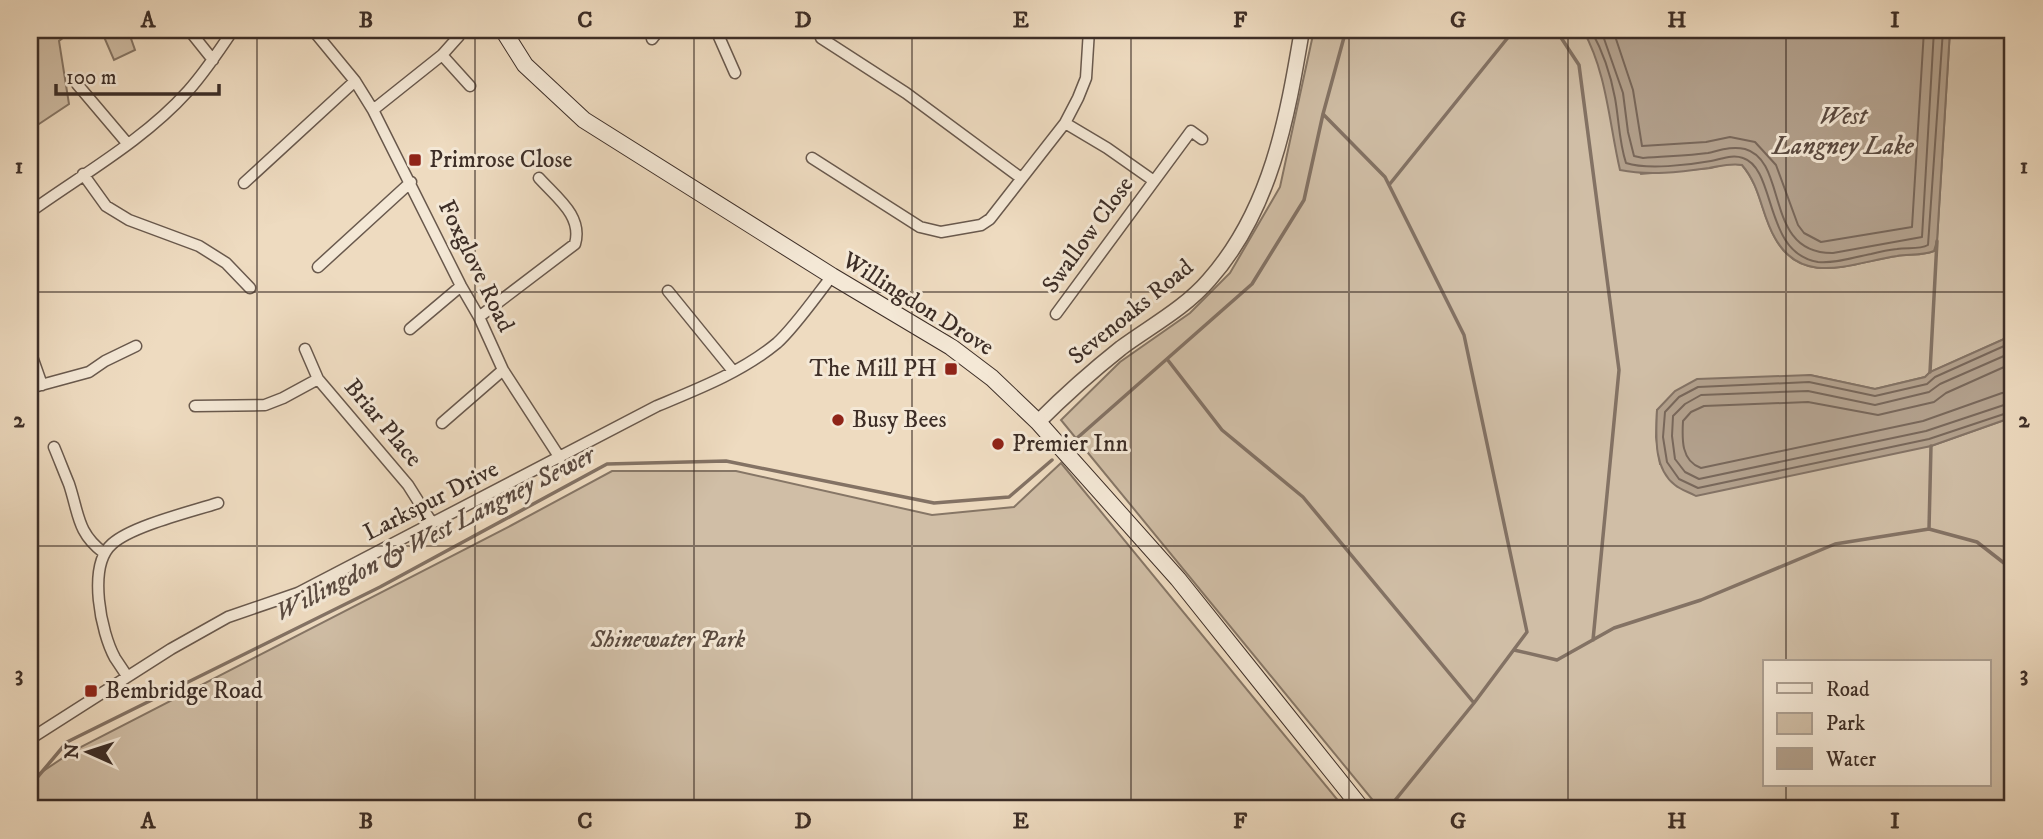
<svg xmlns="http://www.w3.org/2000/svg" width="2043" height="839" viewBox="0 0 2043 839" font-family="'IM FELL DW Pica',serif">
<rect width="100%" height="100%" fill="#eedbc0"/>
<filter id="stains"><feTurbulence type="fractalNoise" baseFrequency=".00286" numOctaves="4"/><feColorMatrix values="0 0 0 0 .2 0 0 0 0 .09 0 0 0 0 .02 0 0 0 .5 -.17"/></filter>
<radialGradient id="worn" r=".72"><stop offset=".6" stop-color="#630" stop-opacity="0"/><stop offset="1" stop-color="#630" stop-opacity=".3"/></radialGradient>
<path fill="#d0bea6" stroke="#867666" stroke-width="2" fill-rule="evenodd" d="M30 30H73L59 41 69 104 30 130Z
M101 30H128L135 50 114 60Z
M1314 30H1583L1591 44 1641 174 1711 168 1730 163 1742 165C1761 187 1761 214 1775 238 1802 288 1854 262 1897 256 1909 254 1921 256 1934 251L1937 241 1950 30H2013V335L1930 372 1925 377 1875 389 1810 375 1657 410 1656 437 1660 464 1931 446 2013 417V809H1380L1061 420 1120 362 1190 313 1230 273 1280 187ZM1765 662H1989V785H1765Z
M1061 463 1345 809H30V780L73 751 512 525 612 471H736L932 515 1014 507Z"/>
<path fill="#b2a08c" stroke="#837264" stroke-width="2" d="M1583 30H1950L1937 241 1934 251C1921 256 1909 254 1897 256 1854 262 1803 288 1775 238 1761 214 1761 187 1742 165 1730 163 1721 166 1709 168 1680 172 1649 176 1620 170 1609 123 1607 73 1583 30Z
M2013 335V417L1931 446 1696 496C1689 492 1681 490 1675 485 1653 468 1656 435 1657 410L1675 391 1697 379 1810 375 1875 389 1925 377 1930 372Z"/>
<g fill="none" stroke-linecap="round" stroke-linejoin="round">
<path stroke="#78675a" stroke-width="2" d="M1591 30C1602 50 1611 76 1615 98 1619 120 1619 142 1626 163 1647 170 1689 165 1711 161 1722 159 1732 154 1743 158 1777 169 1763 253 1818 262 1835 264 1854 257 1871 254 1879 252 1888 250 1897 249 1907 247 1919 250 1928 245L1943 30
M1601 30 1623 93 1628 132 1634 156 1643 158C1664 156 1687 156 1708 153 1721 150 1732 146 1745 149 1789 161 1763 254 1833 253L1922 237 1934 30
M1613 30 1633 90 1642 146 1706 142 1730 137 1755 142 1776 165 1798 225 1804 233 1821 242 1912 227 1924 30
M2013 342 1935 377 1927 384 1875 396 1809 382 1698 387 1679 397 1665 412 1663 437 1667 462 1679 479 1698 488 1929 439 2013 411
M2013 352 1940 384 1929 392 1875 405 1808 391 1701 395 1685 404 1673 416 1672 436 1675 459 1685 472 1699 479 1926 431 2013 402
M2013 363 1946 393 1934 402 1878 415 1808 402 1704 406 1691 412 1683 421C1682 439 1681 461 1701 468L1923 421 2002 393 2013 392"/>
<path stroke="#837264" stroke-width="3.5" d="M1556 30 1579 65 1619 370 1593 640
M1323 114 1385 177 1464 335 1527 632 1474 703 1388 809
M1389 185 1514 30
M1167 359 1222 430 1303 497 1474 703
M1930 372 1937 241
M1076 439 1252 284 1304 200 1323 114 1346 30
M1929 529 1931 446
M1514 650 1557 660 1614 628 1701 600 1835 544 1929 529 1977 542 2013 570
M30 786 67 742 380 587 607 464 726 461 934 503 1009 497 1052 460"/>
<defs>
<path id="minor" d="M189 30 213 60
M313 30 355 81 373 110 461 286 479 317 503 370 560 458
M716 30 735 73
M821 38 906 93 1021 178
M652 39 659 30
M442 55 470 86
M77 84 127 143
M373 110 442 55 459 36 458 30
M1065 123 1107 148 1154 181
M812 158 920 227 941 232 981 225 990 219 1065 123 1078 98 1086 78 1089 30
M83 174 106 206 129 220 199 246 226 263 250 288
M244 183 355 81
M30 212C83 174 144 140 188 91 205 72 219 51 233 30
M318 267 411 182
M668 291 733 371
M1056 314 1191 131 1202 139
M479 317 575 244C583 216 557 198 539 178
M410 329 461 286
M305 349 318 379 408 485 432 523
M30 351 42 385
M30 388 89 372 105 361 136 346
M195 406 265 405 283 398 318 379
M442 423 503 370
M54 447C59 459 64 472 69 484 79 514 77 533 104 553
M127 676C123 670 119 664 115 658 101 633 87 566 112 544 132 526 190 512 218 503
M30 739 171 649 228 617 298 593 657 406C698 389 742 372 777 343 794 328 817 295 832 276"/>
<path id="tertiary" d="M1038 422C1064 396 1092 371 1121 348 1151 326 1185 308 1209 280 1271 210 1287 119 1302 30"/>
<path id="secondary" d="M503 30 525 65 584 120 832 276 951 347 992 378 1038 422 1178 579 1362 809"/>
</defs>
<use href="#minor" stroke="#69594d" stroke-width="13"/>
<use href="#tertiary" stroke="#69594d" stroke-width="17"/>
<use href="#secondary" stroke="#3d2e27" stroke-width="18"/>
<use href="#minor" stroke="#f4e8d6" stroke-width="10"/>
<use href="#tertiary" stroke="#f4e8d6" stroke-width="14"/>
<use href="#secondary" stroke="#f4e8d6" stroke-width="16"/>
</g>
<path fill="none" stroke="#3d2e27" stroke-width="2" stroke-opacity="0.55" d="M257 30V809M475 30V809M694 30V809M912 30V809M1131 30V809M1349 30V809M1568 30V809M1786 30V662M30 292H2013M30 546H2013M1786 785V809"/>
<g fill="#8f2418" stroke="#f4e8d6" stroke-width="2.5">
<rect x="408" y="153" width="14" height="14" rx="3.5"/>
<rect x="944" y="362" width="14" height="14" rx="3.5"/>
<circle cx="838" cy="420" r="7"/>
<circle cx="998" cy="444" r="7"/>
<rect x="84" y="684" width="14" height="14" rx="3.5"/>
</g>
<g text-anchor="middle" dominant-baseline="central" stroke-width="6" stroke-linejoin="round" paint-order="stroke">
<g font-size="24" fill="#3d2e27" stroke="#f4e8d6" text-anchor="start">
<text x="429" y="160">Primrose Close</text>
<text x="937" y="369" text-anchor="end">The Mill PH</text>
<text x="852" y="420">Busy Bees</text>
<text x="1012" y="444">Premier Inn</text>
<text x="105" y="691">Bembridge Road</text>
</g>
<g font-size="24" fill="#3d2e27" stroke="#f4e8d6">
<text transform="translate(1088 235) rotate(-54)">Swallow Close</text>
<text transform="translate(476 266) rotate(64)">Foxglove Road</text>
<text transform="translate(918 304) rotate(32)">Willingdon Drove</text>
<text transform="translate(1131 312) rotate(-39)">Sevenoaks Road</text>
<text transform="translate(383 423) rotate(50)">Briar Place</text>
<text transform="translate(431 501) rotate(-27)">Larkspur Drive</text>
</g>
<g font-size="24" font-style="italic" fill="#5a4b40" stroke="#f4e8d6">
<text x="668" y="640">Shinewater Park</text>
</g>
<g font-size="26" font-style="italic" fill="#5a4a40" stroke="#f4e8d6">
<text x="1843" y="116">West<tspan x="1843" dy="30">Langney Lake</tspan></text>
<text transform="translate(435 534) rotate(-27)">Willingdon &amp; West Langney Sewer</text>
</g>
</g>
<rect width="2043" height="839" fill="none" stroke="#eedbc0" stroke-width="77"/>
<rect x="1763" y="660" width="228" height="126" fill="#f4e8d6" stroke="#ab9e90" stroke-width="2"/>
<rect x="1777" y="683" width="35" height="10" fill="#f4e8d6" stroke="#ab9e90" stroke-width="2"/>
<text x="1826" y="696" font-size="21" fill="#3d2e27">Road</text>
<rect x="1777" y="713" width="35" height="21" fill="#d0bea6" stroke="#ab9e90" stroke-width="2"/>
<text x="1826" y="730" font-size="21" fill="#3d2e27">Park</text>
<rect x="1777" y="748" width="35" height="21" fill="#b2a08c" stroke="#ab9e90" stroke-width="2"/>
<text x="1826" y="766" font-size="21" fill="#3d2e27">Water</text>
<g transform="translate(88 752) rotate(273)" stroke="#f4e8d6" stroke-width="5" paint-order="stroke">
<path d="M0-5L12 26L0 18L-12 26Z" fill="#3d2e27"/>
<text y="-10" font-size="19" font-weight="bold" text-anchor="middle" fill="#3d2e27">N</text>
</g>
<path d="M56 84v10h163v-10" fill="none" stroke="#3d2e27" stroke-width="3.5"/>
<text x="66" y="84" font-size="21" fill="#3d2e27" stroke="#f4e8d6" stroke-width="5" paint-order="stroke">100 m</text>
<rect x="38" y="38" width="1966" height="762" fill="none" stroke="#3d2e27" stroke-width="2.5"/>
<g font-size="23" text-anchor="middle" font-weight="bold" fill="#3d2e27">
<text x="148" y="27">A</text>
<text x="366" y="27">B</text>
<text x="585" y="27">C</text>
<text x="803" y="27">D</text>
<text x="1021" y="27">E</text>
<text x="1240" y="27">F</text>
<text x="1458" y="27">G</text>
<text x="1677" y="27">H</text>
<text x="1895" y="27">I</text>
<text x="19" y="173">1</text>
<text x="2024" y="173">1</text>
<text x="19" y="427">2</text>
<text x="2024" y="427">2</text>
<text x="19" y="681">3</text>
<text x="2024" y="681">3</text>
<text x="148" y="828">A</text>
<text x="366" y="828">B</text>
<text x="585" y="828">C</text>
<text x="803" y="828">D</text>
<text x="1021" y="828">E</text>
<text x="1240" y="828">F</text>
<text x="1458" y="828">G</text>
<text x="1677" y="828">H</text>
<text x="1895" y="828">I</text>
</g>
<rect width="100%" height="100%" filter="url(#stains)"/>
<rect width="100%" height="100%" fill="url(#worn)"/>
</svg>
